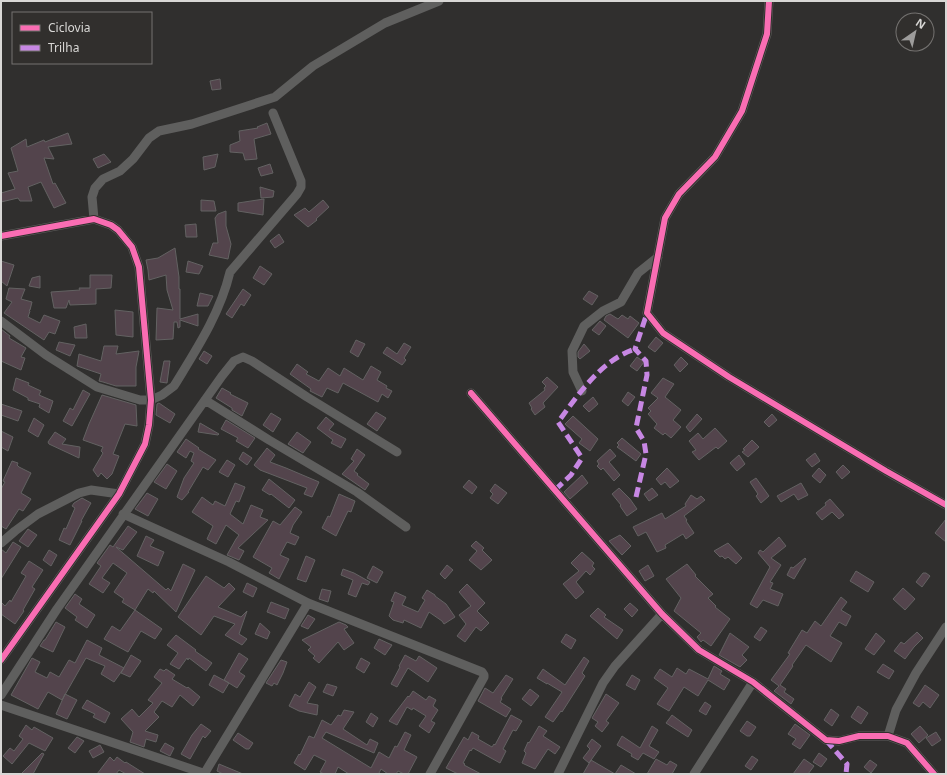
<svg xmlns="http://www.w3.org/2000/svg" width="947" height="775" viewBox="0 0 947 775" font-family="'Noto Sans',sans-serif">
<rect width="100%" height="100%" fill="#302f2e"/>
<path fill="#53444c" stroke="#636262" d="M220 79 221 89 212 90 210 81Z
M267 123 271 134 254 139 257 159 245 160 243 153 230 152V145L240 141 239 131 258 128 257 127Z
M68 133 72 144 48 147 54 159 44 158 53 184 55 183 66 203 54 208 41 182 28 187 32 201H20L18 198 1 202V193L15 189 8 173 18 171 11 148 26 139 27 147 44 140 45 142Z
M104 154 111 162 98 168 93 159Z
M218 154 215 167 204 170 203 157Z
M270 164 273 173 261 176 258 168Z
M260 187 274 191 273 197 261 198Z
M264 199 263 215 238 211V203Z
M201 200 214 201 216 211H201Z
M323 200 329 207 316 219 317 220 308 227 294 215 305 208 309 212Z
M226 211V226L231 244 228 259 209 255 213 243H218L215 218 218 214Z
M196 224 197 237H186L185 225Z
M279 234 284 242 275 248 270 241Z
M175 248 179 277V289H180V319L198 314V326L180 320V327L178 328 177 322H174L173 339 156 340 157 308 173 310 167 290 166 275 149 280 148 270 146 260 158 258Z
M1 261 14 265 7 286 1 281Z
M188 261 203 266 199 274 186 272Z
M260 266 272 274 264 285 253 278Z
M90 275H112L111 288 96 289V304L70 305 69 300 66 308H54L51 292 80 290 79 288H90Z
M40 276V288L29 286 32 278Z
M9 288 25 289 21 299 32 302 30 310H29L30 311 28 317 40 323 44 315 60 321 55 334 49 332 44 340 4 313 12 302 6 299Z
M243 289 251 295 244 306 241 304 232 318 226 314Z
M589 291 598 296 592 305 583 299Z
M200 293 213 296 208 306H197Z
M115 310 133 312V337L116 335Z
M610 314 618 319 622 315 628 319 630 316 639 323 628 338 604 320 606 316Z
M600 321 606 326 599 335 592 330Z
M86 324 87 338H75L74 327Z
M1 329 10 336 9 338 26 348 21 357 25 358 21 370 1 361Z
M656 337 663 343 655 352 648 347Z
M356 340 365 344 358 357 350 352Z
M59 342 75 345 70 356 56 350Z
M404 343 411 347 404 358 406 360 402 365 383 353 387 347 397 354Z
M584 344 590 351 580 359 578 357V352Z
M104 346H118L116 354 139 351 136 367V386H116L103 382 99 381 101 374 77 366 79 354 101 361Z
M204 351 212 356 207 364 199 359Z
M637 357 644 362 637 371 630 366Z
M681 357 688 364 680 372 674 365Z
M164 361H170L167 383 160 382Z
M297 364 308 372 306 374 319 381 328 368 340 376 344 368 363 380 371 366 381 372 377 380 387 386 386 388 392 391 388 398 382 394 378 402 343 383 338 393 327 388 322 397 310 391 311 389 290 374Z
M547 377 558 387 543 403 545 407 535 415 531 409 532 408 529 403 545 390 544 388 546 386 542 382Z
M16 378 29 383 28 385 41 391 39 395 53 401 49 413 39 407 40 404 28 400V398L13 390Z
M663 378 674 384 665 397 681 410 673 420 681 427 671 438 665 433 663 435 654 428 657 424 648 414 651 411 648 408 658 398 651 393Z
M222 388 231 393 230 394 248 403 242 416 232 410V408L216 398Z
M83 390 90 394 72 426 63 421 70 408 73 410Z
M628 392 635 397 628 406 622 401Z
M102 395 136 405 137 426 125 424 113 454 119 456 112 474 107 479 101 473 98 477 93 470 103 453 101 451 103 447 83 440 89 424Z
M593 397 598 404 589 412 583 406Z
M159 403 175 414 170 423 156 415 157 404Z
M1 404 22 411 18 421 1 415Z
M376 412 386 418 377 431 367 424Z
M271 413 281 419 273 432 263 425Z
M697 414 702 419 690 432 686 427Z
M772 414 777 420 769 427 764 422Z
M573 416 598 439 590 451 579 443 582 439 565 424Z
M326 417 334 424 329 430 346 439 341 448 331 443 333 440 317 428Z
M34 418 44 425 38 437 28 431Z
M226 420 255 438 248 448 236 441 238 438 221 429Z
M200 423 219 434 218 435 198 432Z
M715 428 727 441 718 449 716 447 699 460 692 452 696 450 689 441 698 433 703 439Z
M1 431 13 437 8 451 1 447Z
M55 432 66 439 62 444 80 447 79 458 49 444 48 442Z
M297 432 311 442 303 453 288 444Z
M622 438 641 454 636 461 617 447 619 445 617 443Z
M186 439 199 448 198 449 216 460 208 470 203 467 188 492H189L182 500 177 497 184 478 194 463 191 461 194 453 190 451 186 458 177 452Z
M752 440 759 447 748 457 742 452 745 450 743 449Z
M267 448 275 455 270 462 286 468 319 482 312 497 304 494 307 488 260 470 254 465Z
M357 449 365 455 354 471 358 474 357 475 369 484 365 490 342 474 354 461 351 459Z
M610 449 616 456 609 462 620 475 614 481 603 468 601 470 597 466 599 464 597 461Z
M243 452 252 458 247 465 239 459Z
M815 453 820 461 812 467 806 460Z
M739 455 745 464 737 471 730 463Z
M227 460 235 465 228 477 219 472Z
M12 461 18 463 17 465 19 467 31 473 21 493 31 499 23 511 19 509 6 529 1 526V489L5 482 3 481Z
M167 464 177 471 166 489 154 482Z
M843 465 850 472 842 479 836 472Z
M667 468 679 481 670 488 665 482 661 485 656 479Z
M819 468 826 475 820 483 812 476Z
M582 475 588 483 570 499 564 492Z
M756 478 769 496 761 503 756 496 758 494 750 482Z
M269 479 295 500 289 508 271 494 270 495 262 490Z
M469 480 477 487 472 494 463 487Z
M235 483 245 487 239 502 236 501 230 514 243 524 251 505 263 510 260 517 268 520 238 548 244 551 239 560 227 555 236 539 239 535 226 525 216 544 207 539 213 526 192 512 202 497 213 505 215 501 225 506Z
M801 483 808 495 798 500 794 494 781 502 777 496Z
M495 484 507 493 498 504 490 498 493 494 490 491Z
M619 488 630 499 637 509 627 516 620 506 621 505 612 494Z
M652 488 658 495 649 501 644 494Z
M147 493 158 499 148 516 135 509Z
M339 494 355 501 351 512 348 511 336 536 322 528 328 516 330 517Z
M691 495 697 499 701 496 705 500 684 516 687 520 686 521 694 533 686 539 683 534 665 545 666 548 657 552 646 532 638 536 633 527 662 513 665 519 686 506 685 504Z
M82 498 91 503 81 521H82L70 545 59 540 64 528 66 529 75 508 72 506 74 503Z
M830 499 844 515 839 519 832 512 822 520 816 513 826 505 825 503Z
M295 507 302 512 293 525 290 533 299 537 295 545 287 542 280 555 289 559 279 579 269 573 272 568 253 557 273 521 280 525Z
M946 519V542L935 533Z
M128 526 137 532 123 550 116 547 166 590 168 588 171 591 183 564 195 570 176 612 154 591 153 593 148 589 135 610 122 602 124 599 114 592 127 573 113 563 102 578 110 583 103 593 89 584 101 566 97 563 110 545 113 547Z
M28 529 37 535 28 547 19 541Z
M620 535 631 546 622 555 609 541Z
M146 536 154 540 150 546 164 552 158 566 137 556Z
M779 537 786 546 771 558 781 565 770 582 773 583 770 589 783 594 778 606 763 600 757 608 750 604 770 567 758 553 760 550 763 552Z
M476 541 484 548 482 550 492 560 481 570 469 560 477 551 471 546Z
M13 542 21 547 1 579V549L6 553Z
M728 543 742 558 736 564 728 557 725 559 722 556 720 557 714 551Z
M49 550 57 555 51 566 43 560Z
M582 552 594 563 592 566 595 569 590 575 586 571 576 582 584 592 576 599 563 584 579 571 571 563Z
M306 556 315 560 306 582 297 579Z
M805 558 806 559 794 579 787 575 791 567 793 568Z
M29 561 43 570 32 587 35 589 23 610 24 611 15 624 1 614V602L5 606 10 600 11 602 26 576 21 573Z
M687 564 696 575 695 576 713 594 708 598 716 606 715 607 730 619 711 646 703 640 701 642 697 637 701 633 674 611 681 598 666 579Z
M447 565 453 570 445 579 440 574Z
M648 565 654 576 645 581 639 571Z
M373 566 383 572 377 583 367 578Z
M343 569 354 573 370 582 368 585 362 583 356 597 348 594 353 580 341 575Z
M856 571 874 582 868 592 850 581Z
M923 573H926L930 576 922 587 916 582Z
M206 576 224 588 229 583 235 589 218 607 241 617 247 611 239 634 247 639 242 645 225 635 235 624 214 616 201 635 178 617Z
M247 583 257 588 253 597 243 592Z
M467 584 485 603 477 611 489 623 481 631 476 627 465 642 457 636 466 624 459 615 471 606 459 592Z
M903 588 915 599 905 610 893 599Z
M322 589 331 591 328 602 319 599Z
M427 590 435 595V596L446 604 455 617 444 624 442 621 429 612 421 628 404 620 403 623 393 620 389 616 394 602 391 601 395 592 406 597 402 605 418 612 425 600 422 598Z
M75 594 82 599 79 604 95 615 87 628 75 620 77 617 65 608Z
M841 597 847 602 841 610 851 616 846 626 839 622 830 636 842 643 831 662 806 645 792 665 793 666 780 685 786 689 784 692 794 699 791 704 774 691 779 686 771 680 790 654 788 653 802 630 807 633 815 621 821 626Z
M271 602 289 609 285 619 267 612Z
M630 603 638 610 632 617 624 609Z
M598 608 606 615 604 617 623 630 617 639 590 616Z
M135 610 162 629 155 639 141 631 128 652 104 639 112 626 120 631Z
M308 615 315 619 308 629 301 626Z
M56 622 65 627 53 652 40 646 44 640H45Z
M339 622 346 625 348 627 344 629 354 643 344 650 338 642 319 663 313 658 315 656 308 650 311 647 302 640Z
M260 623 270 632 267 639 255 634Z
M761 627 767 631 760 641 754 637Z
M917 632 923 638 914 647 905 659 894 651 901 642 904 644Z
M730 633 749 647 742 655 747 660 740 667 719 655Z
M876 633 885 641 874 655 865 649Z
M566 634 576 640 571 649 561 642Z
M176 635 196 650 195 651 212 663 206 671 189 658 188 660 187 658 179 669 170 664 178 653 167 645Z
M379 639 392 645 385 655 374 648Z
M87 640 102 648 99 655 124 668 114 682 101 674 105 666 86 658 62 700 48 692 38 709 11 695 32 658 40 662 35 672 47 678 50 672 59 677 69 660 75 663Z
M239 653 248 659 239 672 245 676 237 688 224 680Z
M131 655 141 661 130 677 121 673Z
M405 655 416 661 419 656 437 668 428 682 408 668 397 687 391 684 400 667 399 666Z
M584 657 589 661 582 673 585 676 562 712 561 711 553 722 545 717 562 692 547 683V684L537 678 543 669 565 685Z
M361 658 370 663 364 673 356 668Z
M281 660 287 662 283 673 277 685 274 683 272 686 266 683Z
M883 664 894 671 889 679 877 672Z
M714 666 722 671 720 674 730 680 724 690 708 680 698 696 684 687 669 711 657 704 668 688 654 678 660 669 672 677 677 668 686 674 689 669 708 679Z
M160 669 164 671 166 669 175 675 172 679 187 688 188 687 200 697 193 706 180 695 172 707 162 701 154 712 159 717 145 731 158 735 156 742 146 739 144 747 130 742 133 732 121 719 132 709 139 717 153 703 148 700 162 683 154 677Z
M214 675 229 683 223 693 209 685Z
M506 675 513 679 501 698 502 699 500 702 511 709 506 717 478 701 485 688 493 693Z
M632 675 640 680 635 690 626 685Z
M309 682 316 687 307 703 318 705 317 715 299 711 289 706 295 694 300 697Z
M327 684 337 687 333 696 323 692Z
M925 685 939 695 930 708 923 702 919 707 913 703Z
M530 689 539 696 531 706 522 699Z
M413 691 426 700 429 696 436 700 433 706 438 710 431 721 435 723 429 733 419 726 426 716 413 708 412 710 407 707 397 725 389 721 408 696 409 697Z
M65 694 77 700 67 719 56 714Z
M606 694 619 703 606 721 609 723 602 732 595 726 598 722 592 718Z
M87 700 110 713 105 723 93 717 95 714 82 708Z
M705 702 711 706 706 715 699 711Z
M858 706 868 713 861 724 851 717Z
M831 709 839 715 832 726 824 720Z
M344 710 354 712 343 729 367 745 370 739 378 743 374 753 326 732 322 738 371 768 379 752 389 758 395 746 397 747 405 732 411 735 404 750 417 757 408 774H404L398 771 396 774H388L381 769 379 773 381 774H349L338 767 335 774H324L320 772 326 761 314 755 305 770 294 763 299 754 300 755 309 736 314 738 322 720 331 725 338 715 341 716Z
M371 713 378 718 373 727 366 722Z
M511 715 522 721 516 731 513 730 503 749 506 751 500 763 473 748 471 751 470 750 463 763 465 764 464 765 481 774H458L446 768 464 737 468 740 472 732 479 736 478 739 492 747 494 744 495 745Z
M672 715 692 730 688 737 666 723Z
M747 721 756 727 750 736H747L740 731Z
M201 724 211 731 205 738 203 736 190 759 181 754 192 735Z
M795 724 810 735 800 749 792 744 796 739 788 734Z
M26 725 32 730 34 727 53 738 45 751 29 743 12 764 3 756 10 748 14 751 23 739 19 736Z
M539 726 547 731 543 736 560 747 555 754 548 749 535 769 522 763 526 753 524 751 528 742 529 743Z
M652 726 658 730 649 746 659 752 654 759 643 753 638 760 631 756 632 754 617 745 622 736 640 748Z
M920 726 928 735 919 743 911 734Z
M936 732 941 740 932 746 926 738Z
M238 733 253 743 249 749H246L233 740Z
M77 737 84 741 75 753 68 748Z
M592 739 601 746 589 763 583 758 590 749 587 746Z
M165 743 174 748 170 756 160 751Z
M100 745 104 752 93 758 89 751Z
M42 753 44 754 33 774H21Z
M819 753 827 759 821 767 813 762Z
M752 756 758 760 751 770 745 766Z
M110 757 114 761 117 757 125 763 126 762 145 774H126L119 770 116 774H97Z
M656 759 667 765 670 761 677 765 672 774H647Z
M804 759 814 766 808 774H793Z
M591 760 615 774 621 765 636 774H583Z
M870 760 877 765 871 773 864 767Z
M219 764 243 774H223L217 771Z"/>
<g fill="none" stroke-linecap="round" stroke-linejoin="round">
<path stroke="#5f5f5e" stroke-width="9" d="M769 1 767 34 742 111 715 157 679 194 665 218 647 313 663 333 729 377 886 471 946 505
M94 219 92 197 95 188 103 179 120 171 133 159 149 138 159 131 192 124 275 97 313 66 385 23 439 1
M1 236 94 219 111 225 118 230 132 247 139 267 151 400 149 425 145 444 119 494 1 660
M1 321 46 355 97 387 140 400H151L162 395 174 386C196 350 220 314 230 272L297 194 301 187V181L273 113
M582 391 573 372 572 351 584 326 603 311 621 302 638 273 658 257
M471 393 662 614 699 650 753 682 826 740 839 741 859 736H888L907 743 934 774
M205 400 269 440 357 492 406 527
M123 514 229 562 308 603 482 672 484 675V677L430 774
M1 543 15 531 38 514 79 493 91 490 119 494
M1 695 57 609 222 376 234 361 243 357 252 361 307 397 397 452
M1 705 206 774
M888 736 896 710 916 673 946 627
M204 774 308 603
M558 774 603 683 615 666 662 614
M694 774 753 682"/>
<path stroke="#c787e3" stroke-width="5" stroke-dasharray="10 5" stroke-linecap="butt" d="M555 490 571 475 582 458 558 422C579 394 600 361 635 349
M636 497 646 454 644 441 636 428 647 375 646 361 635 349 647 313
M826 740 847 764 846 774"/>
<defs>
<path id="cycleway" d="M769 1 767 34 742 111 715 157 679 194 665 218 647 313 663 333 729 377 886 471 946 505
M1 236 94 219 111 225 118 230 132 247 139 267 151 400 149 425 145 444 119 494 1 660
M471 393 662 614 699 650 753 682 826 740 839 741 859 736H888L907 743 934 774"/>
</defs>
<use href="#cycleway" stroke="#312f2d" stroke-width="8"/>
<use href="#cycleway" stroke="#f96db3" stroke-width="6"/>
</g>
<rect width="947" height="775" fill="none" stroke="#d8d7d5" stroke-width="4"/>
<rect x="12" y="12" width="140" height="52" fill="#312f2d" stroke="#747270"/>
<rect x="20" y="25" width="20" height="6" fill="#f96db3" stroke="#747270"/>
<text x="48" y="32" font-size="12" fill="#d8d7d5">Ciclovia</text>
<rect x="20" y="45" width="20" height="6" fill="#c787e3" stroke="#747270"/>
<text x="48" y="52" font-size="12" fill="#d8d7d5">Trilha</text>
<g transform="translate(915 32) rotate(34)"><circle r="19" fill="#312f2d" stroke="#747270"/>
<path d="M0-3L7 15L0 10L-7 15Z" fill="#9d9c9b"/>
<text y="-6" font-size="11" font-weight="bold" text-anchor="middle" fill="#d8d7d5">N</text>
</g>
</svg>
